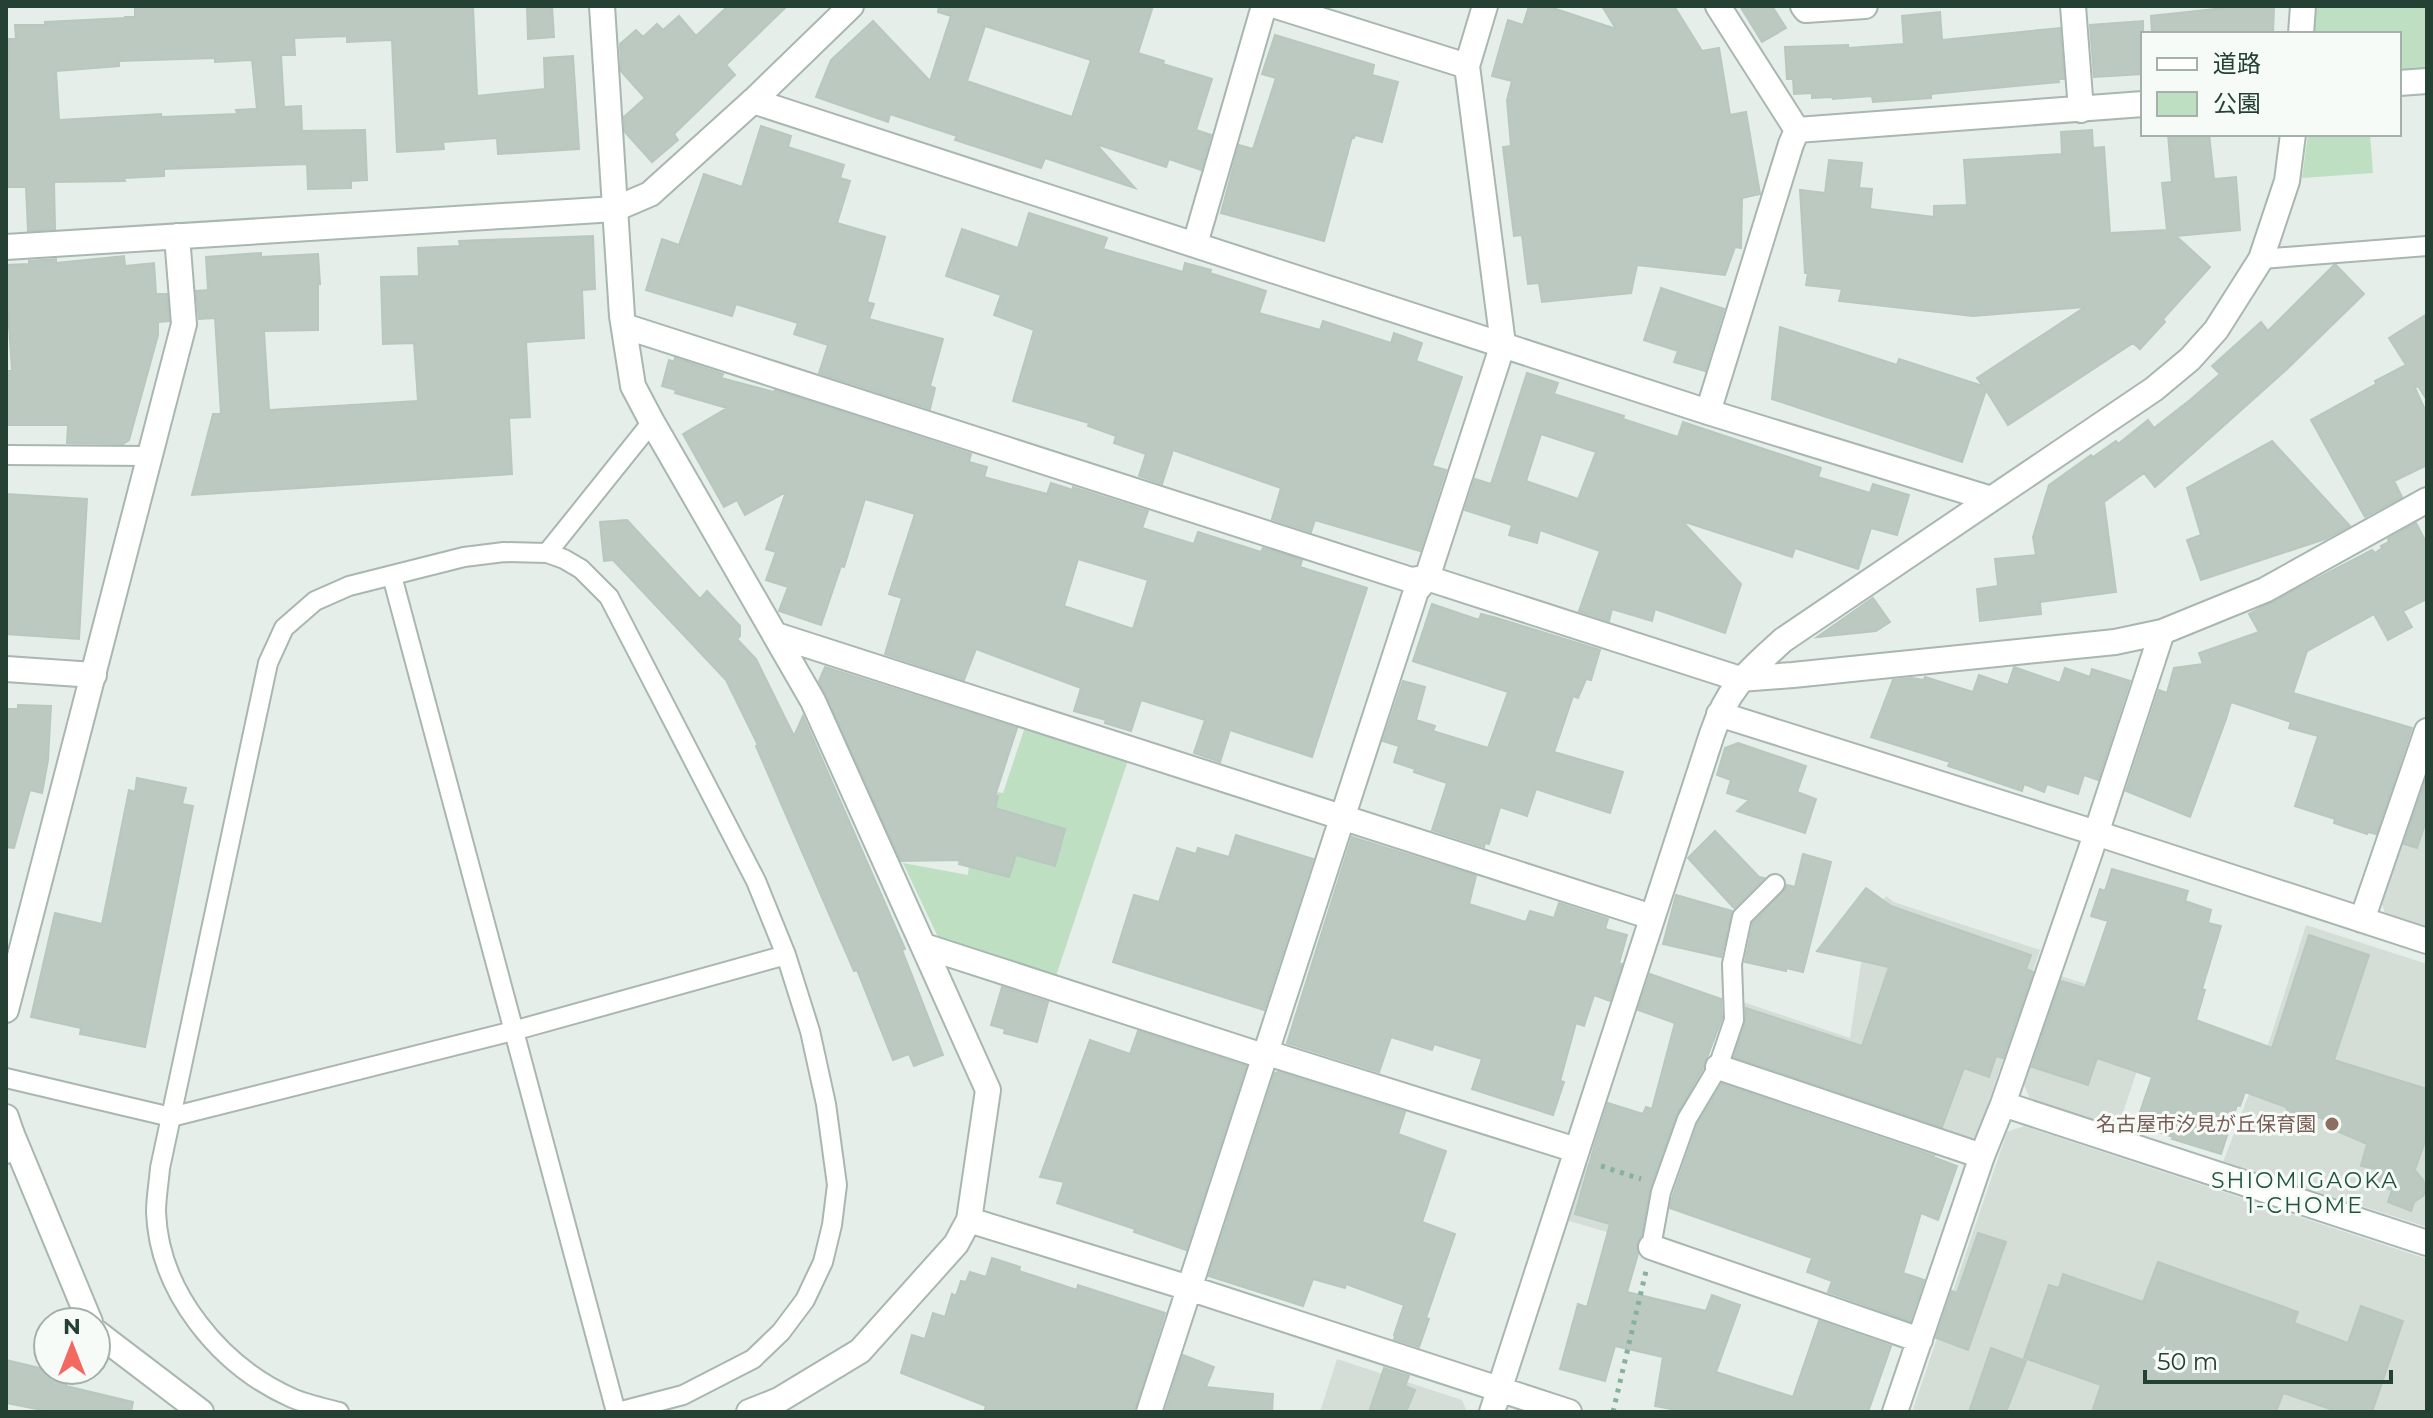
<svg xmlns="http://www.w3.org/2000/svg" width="2433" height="1418" viewBox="0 0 2433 1418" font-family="Montserrat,'Noto Sans JP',sans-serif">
<rect width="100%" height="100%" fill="#e6eee9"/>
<path fill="#d4ded7" d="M2427 754V927L2385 913 2379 896Z
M1886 896 1894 902 2040 950 1977 1136 1963 1142 1736 1064 1729 1050 1737 1000 1850 1038 1867 922Z
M2306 925 2427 964V1227L2223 1162 2271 1036Z
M2061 976 2158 1007 2118 1128 2030 1099 2024 1085Z
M2024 1126 2427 1259V1412H1912L2007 1132Z
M1584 1163 1656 1186 1647 1244 1566 1220Z
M1337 1359 1462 1400 1467 1412H1320Z"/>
<path fill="#bfdfc2" d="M2316 6H2427V69L2399 71V34H2314Z
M2308 134H2370L2373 173 2302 178Z
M1025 727 1128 760 1056 976 938 937 903 863 968 875 976 789 1003 793Z"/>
<path fill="#bbc9c1" stroke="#b8c8be" stroke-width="2" fill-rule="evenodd" d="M473 6 477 96 545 89 544 58 573 56 579 149 498 154 497 138 443 142 444 149 397 152 392 40 347 42V36L294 38 295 55H281L284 107 301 106 302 131 365 130 367 180 351 181V188L308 189 307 164 164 169V176L124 178 125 181 54 182 55 229 28 231 26 187H6V71H9V39H16L15 25H45V22L125 18V17H135V7ZM215 58V62L252 60 257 109 236 110 237 114 161 117V114L59 120 56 71 119 66V61Z
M527 6H552L554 37 528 39Z
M728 6H787L726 65 735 75 674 134 678 140 652 162 625 132 624 117 645 98 621 71 620 44 636 30 643 37 657 24 663 30 679 16 696 36Z
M939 6H1153L1138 53 1164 61 1163 64 1212 79 1196 130 1211 135 1201 170 1169 159 1166 167 1096 144 1135 188 1045 158 1041 168 955 140 957 136 890 114 888 122 816 97 831 60 873 21 930 81 951 16 938 12ZM985 26 1091 60 1072 117 967 81Z
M1529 6H1547L1616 29 1602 6H1674L1702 51 1719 48 1730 115 1746 112 1760 194 1742 198 1741 248 1735 247 1725 275 1637 265 1631 293 1542 302 1539 283 1528 284 1522 235 1514 236 1503 147 1511 146 1507 100 1512 81 1492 76 1508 20 1523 25Z
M1740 6H1772L1786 28 1762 42Z
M2224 6H2274L2273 34H2152L2151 16 2224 8Z
M1940 12 1942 40 2060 28 2064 79H2058L2059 82 1931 94V98L1873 102 1872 96 1833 99V97L1812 98V93L1794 94 1793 79H1787L1785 47 1848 45V48L1904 44 1902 16Z
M2143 21V74L2094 77 2090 25Z
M1275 35 1374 65 1372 75 1398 82 1382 142 1355 135 1354 138 1352 137 1324 241 1221 213 1239 145 1253 149 1276 78 1262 74Z
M761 126 791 136 788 147 844 165 840 178 850 181 837 223 885 237 867 302 874 304 869 319 943 339 930 386 935 388 930 409 819 373 828 345 794 334 798 323 736 304 732 316 646 290 662 239 679 245 704 174 742 187Z
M2092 130 2093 148 2104 147 2110 233 2167 230 2162 183 2172 182 2168 134H2209L2214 179 2236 177 2240 230 2176 236 2210 267 2163 319 2165 322 2140 349 2133 343 2008 425 1986 390 1962 462 1772 399 1780 327 1897 365 1899 359 1983 386 1977 378 2085 307 1973 316 1839 301 1842 289 1806 285 1808 273H1805L1800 190 1825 193 1829 160 1862 163 1859 188 1872 189 1870 209 1934 217V206L1967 205 1964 160 2062 154 2061 132Z
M1029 213 1107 238 1103 249 1183 272 1185 263 1211 270 1210 273 1266 291 1259 313 1320 330 1323 321 1391 343 1394 333 1422 343 1416 361 1462 377 1432 466 1446 470 1420 551 1315 520 1311 532 1272 519 1281 488 1173 450 1162 484 1139 476 1146 454 1114 443 1116 436 1088 426 1089 423 1013 401 1034 330 994 315 1001 295 946 276 962 229 1018 248Z
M593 236 595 289 582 290 584 338 526 342 530 417 509 418 512 474 192 495 213 414H221L215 318 199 319 196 291 208 290 206 257 261 253V257L318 254 320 284H318V330L264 331 269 410 418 401 414 343 383 344 381 277 419 276 418 248 460 246 459 241Z
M124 256 125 266 154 263 156 294H167L169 321 158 322V335L129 440 123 444 67 443 68 425H6V371H12L8 311H6V265L29 264V261L56 259V263Z
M2334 265H2336L2364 294 2286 370 2155 487 2144 473 2104 502 2116 592 2040 602 2041 614 1980 621 1977 589 1998 586 1995 559 2036 555 2033 537 2049 485 2091 455 2093 457 2116 441 2118 444 2148 420 2154 428 2190 400 2220 374 2212 366 2261 322 2268 331Z
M1661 288 1724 309 1705 371 1674 362 1678 351 1644 340Z
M2427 314V400L2418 386 2415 388 2427 414V465L2394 481 2402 497 2365 517 2311 420 2376 384 2375 381 2406 365 2389 338Z
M675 358 723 374 721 378 774 392 775 390 971 454 969 462 987 467 984 477 1047 494 1051 483 1073 490V487L1148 511 1142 528 1194 544 1198 532 1261 552 1263 548 1302 560 1300 567 1367 588 1312 757 1230 730 1220 762 1194 753 1205 720 1141 700 1131 731 1105 723 1106 720 1074 711 1081 688 976 649 964 680 885 654 902 598 889 594 915 514 865 499 844 567 841 566 821 625 779 611 788 587 766 580 776 552 766 549 786 492 745 515 737 500 724 507 683 434 727 408 675 393 676 390 662 386 669 360 674 362ZM1078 559 1148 580 1133 629 1064 606Z
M1527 373 1558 383 1554 394 1624 416 1623 419 1678 437 1683 422 1821 468 1818 477 1870 493 1873 484 1909 495 1897 535 1871 528 1858 569 1795 548 1792 557 1682 521 1741 584 1725 633 1655 609 1652 621 1612 609 1609 621 1579 611 1600 551 1540 530 1537 543 1509 535 1512 525 1465 510 1475 479 1491 484ZM1541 434 1596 452 1578 499 1526 481Z
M2272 441 2350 526 2325 539 2201 580 2187 540 2201 535 2187 488Z
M6 494 87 499 79 639 6 634Z
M627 520 700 599 707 591 740 626V636L737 639 756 659 794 736 803 716 905 949 902 950 943 1055 914 1066 909 1054 893 1060 857 970 854 971 756 746 758 745 726 680 613 560 604 561 600 522Z
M2416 523 2427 544V599L2403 611 2412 627 2388 640 2374 614 2307 651 2293 693 2412 728 2376 834 2368 832 2367 834 2334 823 2335 819 2295 806 2318 736 2289 728 2291 722 2231 702 2226 719 2190 817 2126 791 2159 690 2167 693 2174 668 2203 664 2199 653 2259 632 2249 614 2372 550 2375 553 2382 548 2381 546 2389 542 2388 539Z
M1873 598 1890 622 1876 631 1817 637Z
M1432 604 1479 620 1481 614 1497 618 1600 650 1591 680 1586 679 1578 698 1573 696 1554 752 1623 772 1610 813 1536 789 1527 816 1500 807 1489 844 1485 843 1484 847 1432 830 1447 783 1414 772 1415 769 1394 762 1399 746 1383 741 1403 681 1425 687 1416 720 1435 726 1433 731 1488 748 1508 692 1413 661Z
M825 667 1017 728 995 796H998L995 808 1065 829 1055 866 1016 855 1009 877 959 864 960 860 901 861 819 681Z
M2014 667 2060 683 2065 668 2090 677 2092 669 2130 681 2098 780 2084 775 2078 794 2047 784 2044 792 2024 784 2022 791 1948 766 1950 762 1871 737 1893 680 1912 678 1924 680 1925 677 1973 692 1979 675 2008 685Z
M18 705 51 706 48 760 42 793 30 790 14 848 6 847V709H18Z
M1738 743 1806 766 1797 792 1816 799 1805 833 1737 811 1749 800 1727 793 1731 780 1717 775 1725 748Z
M2427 777V818L2417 848 2404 844Z
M137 778 186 788 182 804 193 806 145 1047 80 1034 81 1028 31 1017 55 913 102 924 129 790 135 792Z
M1715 831 1759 877 1764 878 1734 908 1688 858Z
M1236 835 1313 859 1264 1010 1113 962 1134 895 1159 902 1177 848 1196 854 1198 848 1229 857Z
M1352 837 1476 876 1469 904 1526 922 1530 911 1554 918 1559 903 1608 919 1605 929 1627 935 1619 963 1622 964 1610 1001 1594 995 1584 1026 1576 1023 1560 1081 1564 1082 1553 1115 1472 1089 1482 1059 1434 1044 1432 1050 1391 1037 1379 1072 1287 1043Z
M1803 854 1831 862 1803 972 1786 968V971L1745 962 1753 923 1783 892 1787 885 1795 887Z
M2112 869 2188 891 2185 901 2211 910 2208 923 2221 926 2202 989 2205 990 2196 1020 2272 1048 2309 935 2369 955 2334 1060 2427 1089V1135L2415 1170 2423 1180 2426 1189 2423 1196 2414 1202 2411 1211 2388 1202 2392 1190 2370 1183 2376 1169 2361 1166 2367 1144 2339 1132 2332 1122 2312 1115 2291 1117 2286 1107 2245 1092 2240 1106 2237 1105 2221 1154 2172 1139 2173 1137 2136 1124 2152 1077 2097 1058 2088 1085 2032 1067 2061 981 2085 988 2108 921 2091 916 2100 889 2105 891Z
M1866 888 1891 906 2031 955 2026 969 2033 972 2003 1058 1996 1056 1989 1077 1964 1068 1942 1127 1734 1057 1745 1024 1746 1008 1862 1046 1889 967 1817 951Z
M1676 895 1732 911 1721 957 1663 944Z
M1650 974 1721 999 1722 1018 1703 1068 1676 1115 1650 1188 1641 1236 1637 1243 1638 1254 1627 1292 1706 1311 1712 1295 1740 1305 1716 1372 1793 1397 1819 1321 1891 1346 1868 1412H1687L1655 1406 1663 1357 1615 1346 1605 1381 1560 1369 1578 1304 1587 1307 1610 1224 1575 1214 1594 1147 1608 1103 1643 1114 1646 1107 1652 1109 1675 1023 1638 1010Z
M1002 987 1048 1002 1037 1042 1004 1033 1005 1029 991 1025Z
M1138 1031 1246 1066 1186 1250 1134 1232 1135 1229 1057 1203 1064 1182 1040 1177 1090 1040 1130 1054Z
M1278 1072 1405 1112 1398 1134 1446 1151 1422 1222 1455 1234 1426 1318 1429 1319 1419 1347 1394 1339 1395 1336 1394 1335 1404 1305 1346 1284 1345 1288 1313 1279 1303 1306 1209 1276 1275 1073Z
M1722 1084 1934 1156 1933 1157 1957 1166 1938 1220 1921 1213 1903 1273 1924 1280 1910 1321 1828 1292 1832 1281 1807 1272 1812 1258 1670 1208 1673 1195 1698 1124Z
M1978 1233 2006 1242 1968 1350 1936 1338 1952 1291 1957 1293Z
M992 1258 1020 1267 1019 1271 1077 1290 1078 1285 1165 1313 1134 1412H984L986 1406 901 1373 912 1335 925 1339 933 1313 945 1317 952 1294 956 1296 961 1281 966 1282 970 1272 986 1277Z
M2158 1262 2298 1312 2294 1323 2348 1343 2361 1306 2403 1321 2372 1412H2339L2283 1393 2276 1412H2092L2101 1385 2024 1358 2049 1285 2059 1288 2063 1274 2143 1302Z
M1991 1348 2026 1361 2006 1412H1969Z
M1183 1355 1214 1367 1206 1387 1273 1394 1272 1412H1165Z
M6 1360 48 1370H69L66 1386 133 1402 131 1412H52L6 1403Z
M1384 1368 1409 1376 1405 1386 1415 1390 1406 1412H1369Z"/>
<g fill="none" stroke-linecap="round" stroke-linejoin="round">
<defs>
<path id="service" d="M2261 259 2427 246
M6 455 149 456
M547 553 652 422
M392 576 616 1412
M6 1078 171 1117 513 1031 786 955
M1651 1247 1661 1192 1687 1119 1718 1067 1734 1020 1732 964 1742 917 1775 884
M339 1412C324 1408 306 1404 292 1398 220 1366 159 1292 156 1212 156 1197 159 1182 160 1168L268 663 284 628 315 601 349 586 464 557 504 552 547 553 564 559 581 569 609 597 756 881 786 955 810 1031 826 1104 837 1185 832 1225 823 1262 805 1300 781 1332 753 1359 683 1395 618 1412"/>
<path id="minor" d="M602 6 622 316 633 386 652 422 813 701 988 1090 969 1220 1189 1288 1569 1412
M1276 6 1467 66
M1718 6 1797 130 2143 104
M1803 6 1806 10 1865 6
M2073 6 2081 110
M2301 34 2303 6
M2399 83 2427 81
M753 101 1708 412 1991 499
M1195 244 1264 6
M624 326 1411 580 1427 578 1740 679 1793 675 2115 642 2162 632 2265 590 2427 500
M1708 412 1791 144 1797 130
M776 635 1652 917
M6 669 94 675
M1719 714 2096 833 2427 941
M2362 920 2427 731
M924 946 1257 1054 1274 1055 1576 1150
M1718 1067 1982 1156
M2003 1104 2427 1243
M11 1132 90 1322
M1651 1247 1920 1340
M96 1332 201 1412
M749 1412 779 1400 860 1351 956 1244 969 1220
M1149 1412 1416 591 1427 578 1503 344 1467 66 1485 6
M1492 1412 1712 734C1728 687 1748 672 1783 640L2154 389 2190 359 2216 330 2261 259 2287 181 2293 134
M1895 1412 1982 1156 2003 1104 2090 852 2162 632"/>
<path id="tertiary" d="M6 247 615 209 650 194 753 101 851 6
M6 1010 184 324 177 236
M6 1117 11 1132 6 1151"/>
</defs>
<use href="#service" stroke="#a8b7af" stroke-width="22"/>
<use href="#minor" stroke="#a8b7af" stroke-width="28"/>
<use href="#tertiary" stroke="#a8b7af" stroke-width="28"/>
<path stroke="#86b29c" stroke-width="5" stroke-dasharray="4 6" stroke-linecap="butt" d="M1601 1166 1641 1179
M1613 1412 1646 1271"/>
<use href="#service" stroke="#fff" stroke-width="18"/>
<use href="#minor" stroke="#fff" stroke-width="24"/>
<use href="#tertiary" stroke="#fff" stroke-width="24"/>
</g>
<circle fill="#8d6e63" stroke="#f7fbf8" stroke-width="3" cx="2332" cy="1124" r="8"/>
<g text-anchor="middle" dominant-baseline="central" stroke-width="6" stroke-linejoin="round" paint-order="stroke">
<g font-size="20" fill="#785e54" stroke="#f7fbf8" text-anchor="end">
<text x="2316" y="1124">名古屋市汐見が丘保育園</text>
</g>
<g font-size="22" letter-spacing="2" fill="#20533d" stroke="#f7fbf8">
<text x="2305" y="1180">SHIOMIGAOKA<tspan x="2305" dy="25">1-CHOME</tspan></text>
</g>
</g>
<rect width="2433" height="1418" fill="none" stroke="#244134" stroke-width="16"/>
<rect x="2141" y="32" width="260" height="104" fill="#f7fbf8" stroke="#a3b1aa" stroke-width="2"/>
<rect x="2157" y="58" width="40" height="12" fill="#ffffff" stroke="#a3b1aa" stroke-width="2"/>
<text x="2213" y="72" font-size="24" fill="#244134">道路</text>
<rect x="2157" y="92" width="40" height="24" fill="#bfdfc2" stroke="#a3b1aa" stroke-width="2"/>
<text x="2213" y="112" font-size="24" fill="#244134">公園</text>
<g transform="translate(72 1346)"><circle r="38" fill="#f7fbf8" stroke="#a3b1aa" stroke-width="2"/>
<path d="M0-6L14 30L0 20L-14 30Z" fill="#f16961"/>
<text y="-12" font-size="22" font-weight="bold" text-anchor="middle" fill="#244134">N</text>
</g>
<path d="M2145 1370v12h246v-12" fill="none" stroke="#244134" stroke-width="4"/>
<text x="2157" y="1370" font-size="24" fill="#244134" stroke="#f7fbf8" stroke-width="6" paint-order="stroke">50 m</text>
</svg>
